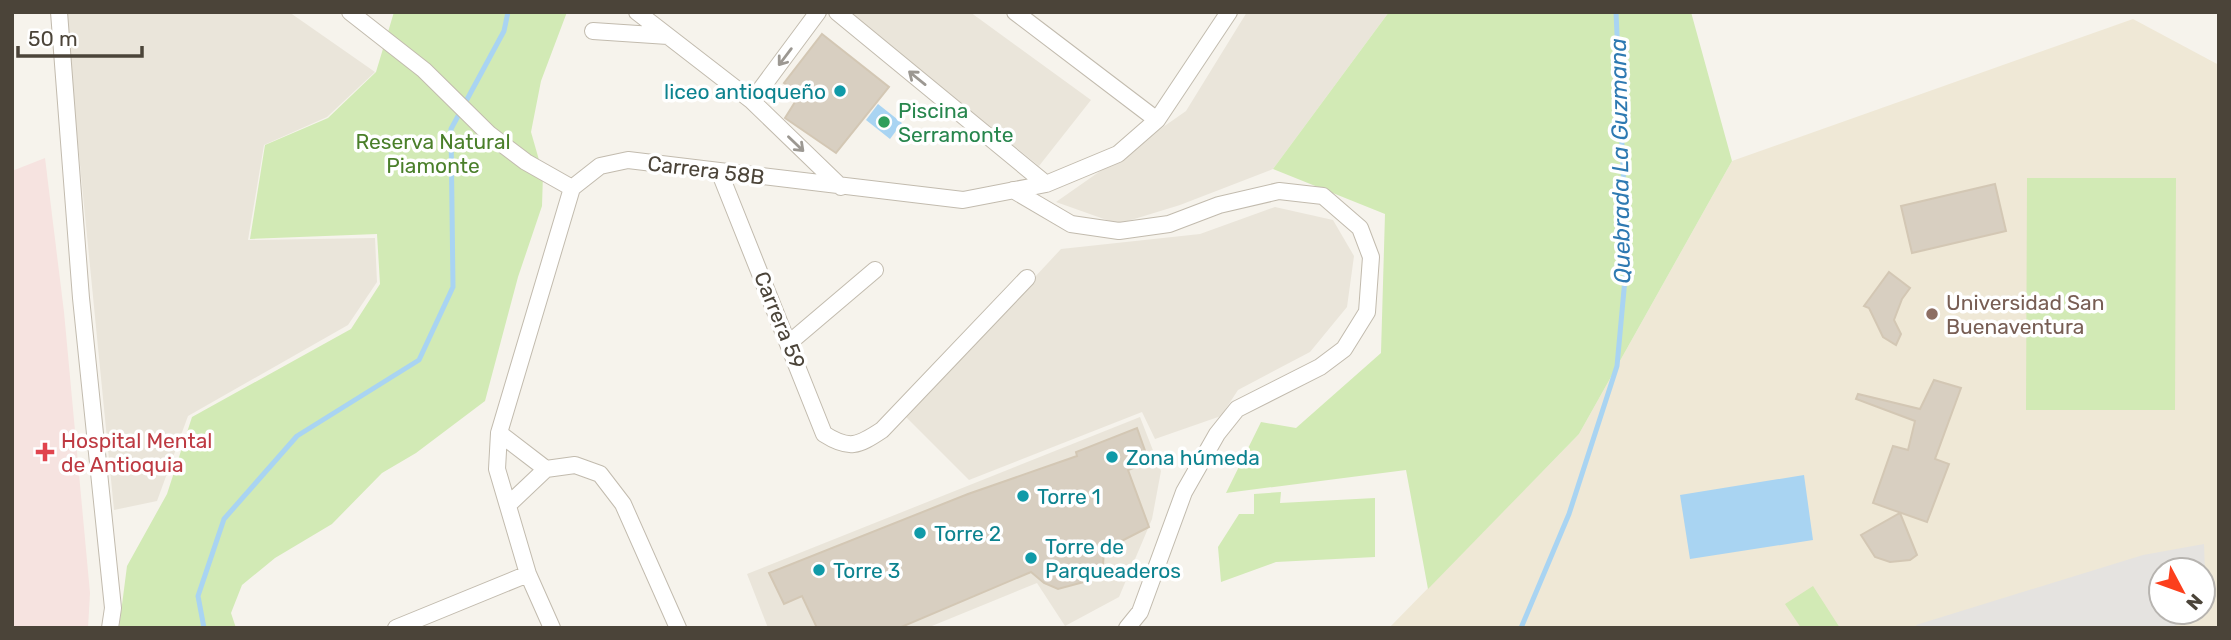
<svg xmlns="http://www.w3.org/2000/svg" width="2231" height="640" viewBox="0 0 2231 640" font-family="Rubik,sans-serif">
<rect width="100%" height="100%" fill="#f6f3ec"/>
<path fill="#eae5da" d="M65 12H289L375 72 327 117 264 145 248 240 375 238 377 282 348 325 188 416 157 501 114 510Z
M848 12H970L1091 100 1039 166Z
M1247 12H1389L1273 169 1180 205 1118 224 1056 202 1186 111Z
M1275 207 1333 220 1354 256 1347 307 1310 352 1238 390 1221 416 1155 439 1142 412 969 480 905 416 1061 249 1200 234Z
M1140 417 1161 471 1152 519 1119 597 1065 626 1037 583 927 628H768L747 574Z"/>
<path fill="#efe8d6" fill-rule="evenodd" d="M2133 19 2219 65V628H1389L1579 434 1732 161ZM2161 570H2203V612H2161Z"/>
<path fill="#f6e3e0" d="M45 158 64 312 90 593 88 628H12V171Z"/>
<path fill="#d2eab5" d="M394 12H567L541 81 531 132 543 174 542 206 518 277 485 401 416 453 382 473 332 524 275 558 242 585 231 613 236 628H119L127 566 167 494 192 417 351 329 380 284 377 234 250 239 265 145 328 118 376 72Z
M1389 12H1691L1732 161 1579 434 1428 589 1406 470 1226 493 1261 422 1296 428 1381 353 1385 214 1273 169Z
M2027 178H2176L2175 410H2026Z
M1281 492 1280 503 1375 498V557L1276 562 1221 582 1218 547 1239 514H1254V494Z
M1813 586 1840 628H1801L1785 604Z"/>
<path fill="#e5e3e0" d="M2204 544 2206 602 2203 604V570H2161V612H2193L2173 628H1918L1916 625 2143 555Z"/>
<path fill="#a9d4f2" d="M878 104 902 123 890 139 866 120Z
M1804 475 1813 540 1690 559 1680 495Z"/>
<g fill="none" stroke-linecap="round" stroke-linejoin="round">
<path stroke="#a9d4f2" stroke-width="5" d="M204 628 198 596 224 519 297 436 419 360 453 287 451 129 504 31 508 12
M1521 628 1569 514 1617 366 1627 257 1616 12"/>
</g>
<path fill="#d8cfc1" stroke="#d3c7b4" stroke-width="2" d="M822 34 889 87 836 153 785 118 800 94 784 83Z
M1995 184 2006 231 1912 253 1901 206Z
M1889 272 1910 288 1902 299 1894 320 1901 334 1896 345 1883 337 1869 308 1864 306Z
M1934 380 1961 388 1935 459 1949 464 1927 522 1873 503 1893 446 1908 450 1915 421 1856 399 1858 394 1920 409Z
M1137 428 1149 462 1128 470 1149 527 1104 550 1103 565 1091 580 1058 589 1044 583 1031 572 899 628H817L802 596 784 604 769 573 968 494 1077 456 1076 452Z
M1900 513 1917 555 1910 560 1890 562 1875 557 1861 535Z"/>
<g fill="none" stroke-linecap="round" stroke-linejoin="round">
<defs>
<path id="street" d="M59 12 81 298 113 608 110 628
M350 12 424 70 489 134 526 162 572 188
M637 12 752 101 841 187
M837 12 1046 184
M1015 12 1157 120
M593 31 668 36
M752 101 818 12
M719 171 824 434C849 450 858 446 882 430L1027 278
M1013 190 1071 224 1119 231 1169 224 1219 205 1279 191 1323 196 1360 228 1371 257 1367 312 1344 349 1320 367 1237 409 1217 434 1184 492 1140 612 1127 628
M789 343 875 270
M499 433 546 469
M508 505 546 469 575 465 600 474 623 504 678 628
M396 628 528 574
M552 628 528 574 497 469 499 433 572 188 600 166 628 160 963 200 1046 184 1118 154 1157 120 1229 12"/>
</defs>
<use href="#street" stroke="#c2bbae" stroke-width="18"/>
<use href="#street" stroke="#fff" stroke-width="16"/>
</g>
<defs><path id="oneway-shaft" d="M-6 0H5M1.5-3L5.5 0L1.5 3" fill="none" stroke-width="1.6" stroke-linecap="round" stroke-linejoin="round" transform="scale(1.75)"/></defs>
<g stroke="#9c9892">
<use href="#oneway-shaft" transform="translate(785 57) rotate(127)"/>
<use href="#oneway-shaft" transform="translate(917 78) rotate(-141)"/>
<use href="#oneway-shaft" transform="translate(796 144) rotate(44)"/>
</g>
<g fill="#0f9aa8" stroke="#fff" stroke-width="2.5">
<circle cx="840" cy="91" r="7"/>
<circle cx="1112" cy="457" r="7"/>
<circle cx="1023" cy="496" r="7"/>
<circle cx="920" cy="533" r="7"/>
<circle cx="1031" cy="558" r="7"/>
<circle cx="819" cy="570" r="7"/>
</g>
<circle fill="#2e9e5b" stroke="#fff" stroke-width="2.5" cx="884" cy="122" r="7"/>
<circle fill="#8d6e63" stroke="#fff" stroke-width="2.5" cx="1932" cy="314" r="7"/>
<path fill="#e0444e" stroke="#fff" stroke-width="2.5" d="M41.5 441.5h7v7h7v7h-7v7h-7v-7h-7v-7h7z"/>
<g text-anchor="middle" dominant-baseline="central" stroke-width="7" stroke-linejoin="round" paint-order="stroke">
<g font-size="21" fill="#0d838f" stroke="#fff" text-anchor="start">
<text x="826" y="91" text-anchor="end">liceo antioqueño</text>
<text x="1126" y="457">Zona húmeda</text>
<text x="1037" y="496">Torre 1</text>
<text x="934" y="533">Torre 2</text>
<text x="1045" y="546">Torre de<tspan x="1045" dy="24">Parqueaderos</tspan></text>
<text x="833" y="570">Torre 3</text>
</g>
<g font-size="21" fill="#27864d" stroke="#fff" text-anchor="start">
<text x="898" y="110">Piscina<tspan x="898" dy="24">Serramonte</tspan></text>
</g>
<g font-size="21" fill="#4a7f2a" stroke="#fff">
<text x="433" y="141">Reserva Natural<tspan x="433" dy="24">Piamonte</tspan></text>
</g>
<g font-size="21" fill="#4b4439" stroke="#fff">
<text transform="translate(706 170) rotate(7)">Carrera 58B</text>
<text transform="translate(780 320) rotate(68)">Carrera 59</text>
</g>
<g font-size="21" fill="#785e54" stroke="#fff" text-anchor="start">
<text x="1946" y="302">Universidad San<tspan x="1946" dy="24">Buenaventura</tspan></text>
</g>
<g font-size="21" fill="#be3a42" stroke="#fff" text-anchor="start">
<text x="61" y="440">Hospital Mental<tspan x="61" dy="24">de Antioquia</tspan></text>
</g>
<g font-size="23" font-style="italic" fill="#2e7ab2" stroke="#fff">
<text transform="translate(1620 161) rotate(-91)">Quebrada La Guzmana</text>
</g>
</g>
<rect width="2231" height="640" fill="none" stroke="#4b4439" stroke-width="28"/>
<g transform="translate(2182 591) rotate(131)"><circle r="33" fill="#ffffff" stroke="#b7b4b0" stroke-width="2"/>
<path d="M0-5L12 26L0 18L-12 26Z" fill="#fc3f1d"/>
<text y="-10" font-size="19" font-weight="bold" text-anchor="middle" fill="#4b4439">N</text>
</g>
<path d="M18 46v10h124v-10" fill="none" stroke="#4b4439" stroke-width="3.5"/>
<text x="28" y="46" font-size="21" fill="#4b4439" stroke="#ffffff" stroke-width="5" paint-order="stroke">50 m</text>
</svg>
